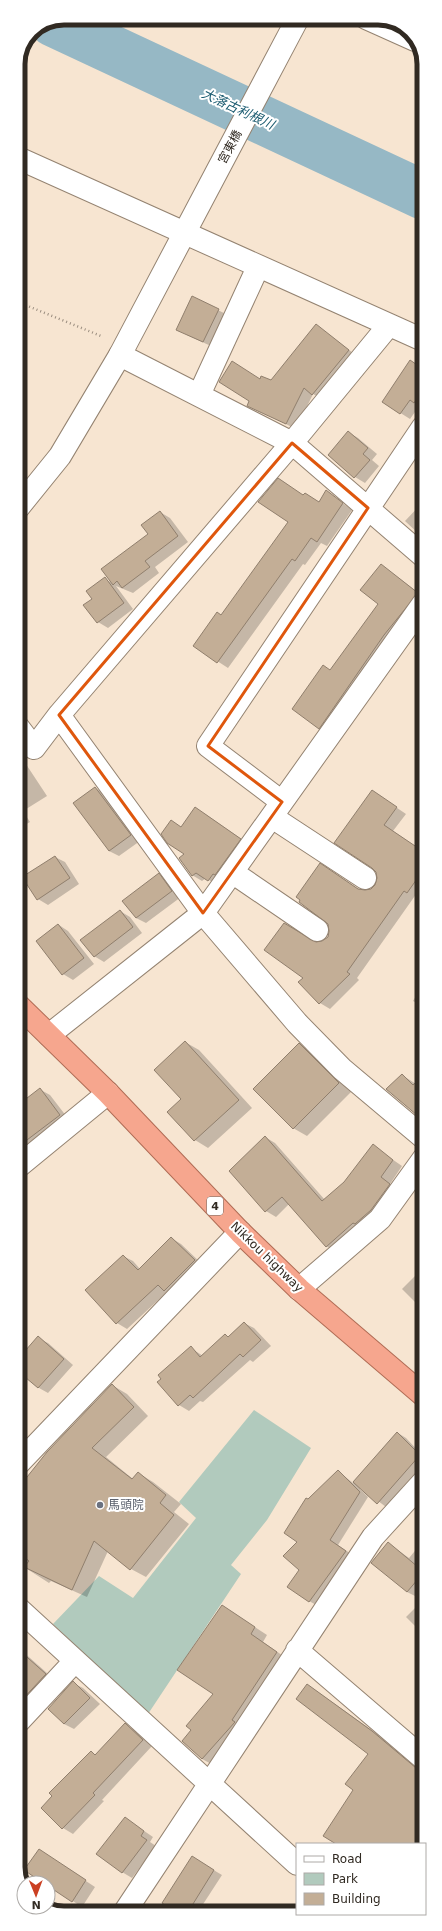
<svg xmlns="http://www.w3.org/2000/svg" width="442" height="1931" viewBox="0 0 442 1931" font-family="'DejaVu Sans','Noto Sans JP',sans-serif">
<rect width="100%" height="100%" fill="#f7e5d1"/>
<path fill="#b1cabd" d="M254 1410 311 1448 267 1520 231 1565 241 1574 148 1714 53 1624 99 1576 133 1598 196 1518 179 1502Z"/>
<path fill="#0003" d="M193 298 228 315 213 347 187 335Z
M316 325 357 356 322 399 313 394 296 429 257 410 271 382Z
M410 361 423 369V407L420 405 410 419 383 402Z
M348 432 358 438 377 454 372 460 379 466 365 483 355 477Z
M326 491 352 510 327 546 321 543 305 565 303 564 228 668 194 646 222 616 289 522 319 503Z
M422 503 423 504V538L405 521Z
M160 512 170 518 188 542 155 567 159 573 133 593 116 586 133 609 108 628 98 622 94 600 105 579 112 583 149 534Z
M381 565 423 596 329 734 319 728 331 671 379 604Z
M18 752 47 796 23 811 30 822 18 829Z
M95 788 105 794 140 841 119 856 109 851Z
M372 791 406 814 393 831 424 852V883L357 978 359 980 330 1009 320 1003 299 982 304 978 316 943 322 942 328 937 330 931V870L360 890H371L376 886 378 878Z
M205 814 250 845 218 886 206 878 202 881 192 875 186 854 182 828Z
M55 857 65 862 79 884 48 905 38 899Z
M159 875 169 880 181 897 146 923 136 918Z
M120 911 130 917 142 933 104 962 94 956Z
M59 925 68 931 94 964 73 980 63 974Z
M423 984H424V1015L419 1012 422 1006 413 1001Z
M185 1042 199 1050 252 1108 208 1148 195 1140 168 1112 182 1099Z
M300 1045 313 1052 352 1091 307 1136 293 1128Z
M402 1075 416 1084 424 1120Z
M41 1090 50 1095 70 1121 19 1163 18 1106Z
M265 1137 275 1143 325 1200 345 1183 373 1146 402 1166 390 1184 399 1190 336 1252 326 1246 289 1204 276 1217 266 1211Z
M171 1238 181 1244 204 1266 175 1296 167 1292 127 1329 117 1323 86 1290 123 1256 133 1261 140 1269Z
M424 1267V1311L402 1289Z
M244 1323 254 1328 271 1346 253 1362 250 1360 203 1402 200 1401 189 1411 179 1405 159 1382 191 1348 203 1356 225 1335 229 1337Z
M38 1338 48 1343 73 1365 48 1393 39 1388 19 1370V1360Z
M112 1385 127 1394 148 1416 106 1457 133 1479 138 1473 153 1482 181 1504 174 1512 189 1524 146 1577 131 1569 108 1551 87 1597 51 1581 49 1583 21 1565 19 1567V1489L47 1453Z
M398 1433 406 1438 424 1457V1465L386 1507 361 1488 360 1489 368 1497 338 1545 354 1556 318 1606 309 1601 300 1570 298 1542 308 1501 338 1471 353 1483Z
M424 1540V1589L417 1597 407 1592 388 1543 409 1558Z
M420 1603 424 1605V1635L406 1617Z
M222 1606 267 1635 263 1642 289 1660 215 1766 202 1759 192 1729 214 1694Z
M19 1640 24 1646 21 1650 56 1681 19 1718Z
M73 1683 83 1688 100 1704 74 1729 64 1724Z
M308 1685 383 1738 422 1772 424 1844H338L355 1790 369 1754Z
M125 1725 135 1730 152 1746 102 1800 104 1801 73 1834 63 1828 91 1752 96 1755Z
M125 1818 153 1837 150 1842 156 1846 132 1878 122 1872Z
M39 1850 95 1887 82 1907 48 1885V1883H45Z
M200 1862 222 1875 198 1912H178L164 1903Z"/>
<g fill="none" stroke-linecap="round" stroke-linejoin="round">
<path stroke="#96b8c5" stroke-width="49" d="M53 22 423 195"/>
</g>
<path fill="#c3ae96" stroke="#907f6d" d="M192 296 219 309 203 342 176 330Z
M316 324 349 350 312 395 304 388 286 424 247 406 249 401 219 382 232 361 260 379 261 376 271 380Z
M410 360 423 369V389L414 403 410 400 400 414 382 402Z
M348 431 368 448 363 454 370 460 354 478 328 455Z
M278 478 303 495 305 493 319 502 326 490 343 503 317 542 311 538 295 561 292 559 217 663 193 646 217 612 221 615 288 522 258 502Z
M160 511 178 536 145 561 150 567 122 588 117 581 113 585 101 569 148 534 141 525Z
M381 564 418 593 384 635 319 729 292 709 323 665 330 670 378 604 360 590Z
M105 577 124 603 97 623 83 605 92 599 86 591Z
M95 787 131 835 109 851 73 803Z
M372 790 397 807 384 825 424 852V869L407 893 404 891 347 972 350 974 319 1004 298 982 303 978 264 950 284 923 316 942 322 941 328 937 329 931 328 924 299 902 300 900 296 897 320 863 358 889 365 890 371 889 375 885 377 878 376 872 372 868 334 843Z
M195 807 241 839 215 875 213 874 208 881 196 873 192 876 179 858 184 854 167 843 161 834 171 820 181 827Z
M55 856 70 878 37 900 22 877Z
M159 873 172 891 136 918 122 901Z
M120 910 133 927 94 957 80 940Z
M58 924 84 958 62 975 36 941Z
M185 1041 239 1100 194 1141 167 1112 181 1099 154 1070Z
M299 1043 339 1083 293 1129 253 1089Z
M402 1074 413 1085 424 1075V1121L386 1089Z
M40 1088 60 1115 19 1146 18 1105Z
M265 1136 322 1201 344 1182 373 1144 393 1160 381 1177 390 1184 371 1210 355 1224 353 1223 326 1247 282 1197 265 1212 229 1171Z
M171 1237 195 1260 164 1291 158 1285 116 1324 85 1290 123 1255 138 1270Z
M244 1322 261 1340 243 1357 240 1354 193 1398 190 1395 178 1406 157 1382 161 1379 158 1375 191 1346 200 1357 225 1334 228 1337Z
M38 1336 64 1359 38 1388 19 1372V1358Z
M112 1384 134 1407 92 1448 132 1479 138 1472 166 1495 160 1503 174 1515 130 1570 94 1541 72 1590 24 1567 29 1561 19 1553V1487L47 1452Z
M397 1432 420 1455 377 1504 353 1482Z
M338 1470 360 1492 330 1540 346 1551 309 1602 287 1587 299 1570 283 1556 297 1542 284 1533 306 1498 308 1499Z
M388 1542 424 1572 407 1592 371 1563Z
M222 1605 255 1627 251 1634 277 1652 232 1720 235 1722 202 1759 182 1741 191 1730 186 1726 213 1694 177 1670Z
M19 1650 46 1674 19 1703Z
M73 1681 90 1698 64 1724 48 1709Z
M307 1684 372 1731 416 1768 424 1771V1844H336L323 1836 353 1790 345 1784 368 1754 296 1699Z
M125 1723 143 1740 93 1793 95 1795 62 1829 41 1808 52 1796 49 1793 91 1751 95 1755Z
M125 1817 144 1831 141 1836 147 1840 122 1873 96 1854Z
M39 1849 86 1880 72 1902 48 1886V1883H43L24 1870Z
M192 1856 214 1870 188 1912H176L162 1903Z"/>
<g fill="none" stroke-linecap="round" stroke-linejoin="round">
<defs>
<path id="minor" d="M366 18 415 40
M18 158 423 340
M120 355 292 443 423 556
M199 395 258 267
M59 715 203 913 297 1023 342 1069 424 1138
M18 727 34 748 59 715 292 443 389 325
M282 802 208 746 423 427
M272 817 365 878
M232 872 317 930
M49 1035 203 913 423 604
M19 1166 108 1093
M299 1289 380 1219 424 1158
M19 1463 240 1232
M19 1609 297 1864
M297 1650 424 1759
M19 1721 75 1661
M124 1913 373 1537 424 1481"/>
<path id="tertiary" d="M18 508 60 456 120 355 298 18"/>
<path id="trunk" d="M18 1005 108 1093 240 1232 299 1289 424 1396"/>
</defs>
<use href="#minor" stroke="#948371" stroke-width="24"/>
<use href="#tertiary" stroke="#948371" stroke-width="24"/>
<use href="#trunk" stroke="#b06c55" stroke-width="24"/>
<path stroke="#9a8d7f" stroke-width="2.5" stroke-dasharray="1 3" stroke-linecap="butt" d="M18 302 101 336"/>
<use href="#minor" stroke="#fff" stroke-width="22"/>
<use href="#tertiary" stroke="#fff" stroke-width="22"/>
<use href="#trunk" stroke="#f6a68e" stroke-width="22"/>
</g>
<path fill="none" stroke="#df570d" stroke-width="3" stroke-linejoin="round" d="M292 443 368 508 208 746 282 802 203 913 59 715Z"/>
<circle fill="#6b7280" stroke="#fff" stroke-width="1.5" cx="100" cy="1505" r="4"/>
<g text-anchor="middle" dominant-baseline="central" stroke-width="4" stroke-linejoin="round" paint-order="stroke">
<rect fill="#fff" stroke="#6f6a64" stroke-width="1" x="207" y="1197" width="16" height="18" rx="3"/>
<g font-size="11" font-weight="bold" fill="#312a22">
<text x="215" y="1206">4</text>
</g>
<g font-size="12" fill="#312a22" stroke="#fff">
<text transform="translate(230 147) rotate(-62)">宮東橋</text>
<text transform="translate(267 1257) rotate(44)">Nikkou highway</text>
</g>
<g font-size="12" fill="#5b616d" stroke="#fff" text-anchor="start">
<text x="108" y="1505">馬頭院</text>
</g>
<g font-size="13" font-style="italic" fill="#1c5c71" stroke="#fff">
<text transform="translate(238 109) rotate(25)">大落古利根川</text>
</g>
</g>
<path d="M0 0H442V1931H0ZM64 25H378A39 39 0 0 1 417 64V1867A39 39 0 0 1 378 1906H64A39 39 0 0 1 25 1867V64A39 39 0 0 1 64 25Z" fill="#fff" fill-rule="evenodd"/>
<path fill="none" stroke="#312a22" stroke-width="5" d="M64 25H378A39 39 0 0 1 417 64V1867A39 39 0 0 1 378 1906H64A39 39 0 0 1 25 1867V64A39 39 0 0 1 64 25Z"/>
<rect x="296" y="1843" width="130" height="72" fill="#ffffff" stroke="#adaaa7"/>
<rect x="304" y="1856" width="20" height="6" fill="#ffffff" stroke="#adaaa7"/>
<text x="332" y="1863" font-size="12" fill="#312a22">Road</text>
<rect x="304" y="1873" width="20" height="12" fill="#b1cabd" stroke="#adaaa7"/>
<text x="332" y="1883" font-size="12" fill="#312a22">Park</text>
<rect x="304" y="1893" width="20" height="12" fill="#c3ae96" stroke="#adaaa7"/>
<text x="332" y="1903" font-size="12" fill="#312a22">Building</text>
<g transform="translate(36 1895) rotate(179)"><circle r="19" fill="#ffffff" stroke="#adaaa7"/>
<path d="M0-3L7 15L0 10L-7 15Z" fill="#cb4023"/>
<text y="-6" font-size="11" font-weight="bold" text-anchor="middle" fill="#312a22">N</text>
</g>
</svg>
